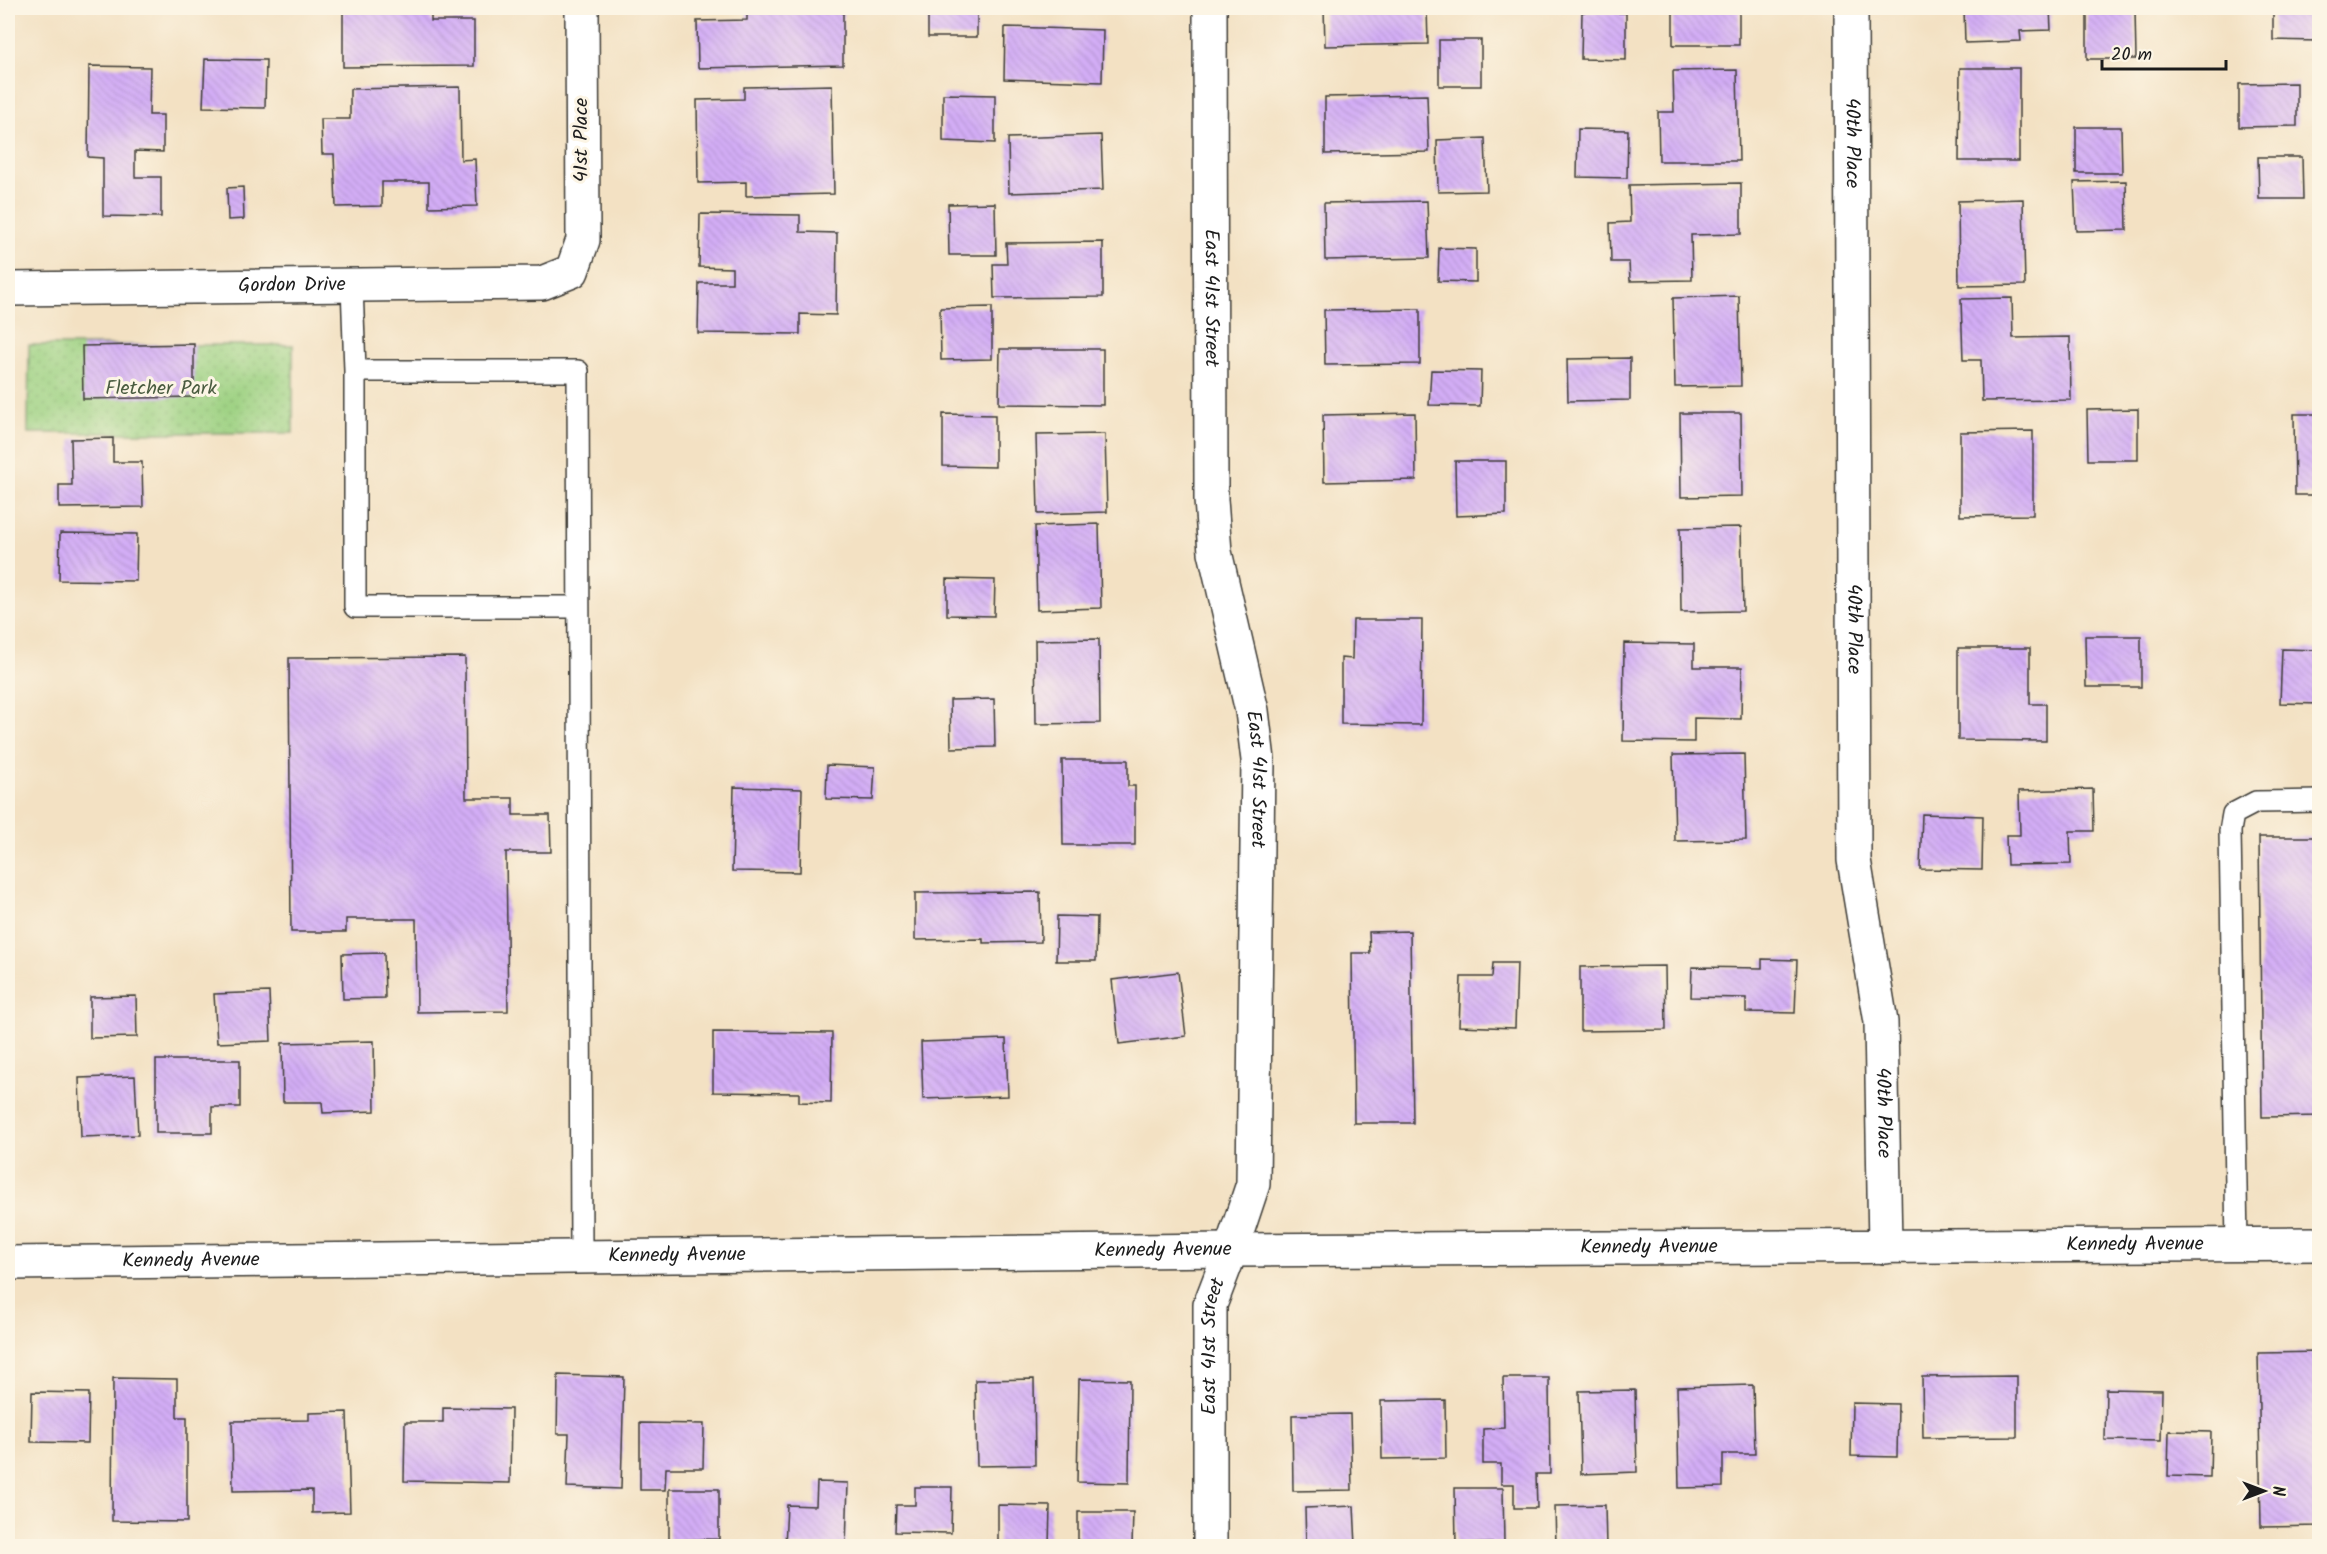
<svg xmlns="http://www.w3.org/2000/svg" width="2327" height="1554" viewBox="0 0 2327 1554" font-family="Kalam,sans-serif">
<defs>
<pattern id="grass-dots" width="8" height="8" patternUnits="userSpaceOnUse" patternTransform="scale(1.5)"><rect width="8" height="8" fill="#9ed283"/><path d="M2 2h.1M6 6h.1" fill="none" stroke="#88b471" stroke-width="1.8" stroke-linecap="round"/></pattern>
<pattern id="building-back-hatch" width="6" height="6" patternUnits="userSpaceOnUse" patternTransform="scale(1.5)"><rect width="6" height="6" fill="#d3adf6"/><path d="M-1 5l2 2M0 0l6 6M5-1l2 2" fill="none" stroke="#b594d2"/></pattern>
</defs>
<rect width="100%" height="100%" fill="#fcf5e5"/>
<filter id="ink" filterUnits="userSpaceOnUse"><feTurbulence type="fractalNoise" baseFrequency=".0167" numOctaves="2"/><feDisplacementMap in="SourceGraphic" scale="12" xChannelSelector="R" yChannelSelector="G"/><feConvolveMatrix kernelMatrix="1 2 1 2 8 2 1 2 1" color-interpolation-filters="sRGB"/></filter>
<filter id="wash" filterUnits="userSpaceOnUse"><feTurbulence type="fractalNoise" baseFrequency=".008" numOctaves="4" result="noise"/><feDisplacementMap in="SourceGraphic" scale="24" xChannelSelector="R" yChannelSelector="G"/><feGaussianBlur stdDeviation="1.35" result="paint"/><feColorMatrix in="noise" values="0 0 0 0 0 0 0 0 0 0 0 0 0 0 0 0 0 1.4 0 .05"/><feComposite in="paint" operator="in"/></filter>
<g filter="url(#wash)">
<rect width="100%" height="100%" fill="#f3e1c3"/>
<path fill="url(#grass-dots)" stroke="#5d7750" stroke-width="1.5" d="M29 345H293V433H28Z"/>
<g id="blocks">
<path fill="url(#building-back-hatch)" d="M343 8H431V21H474V66L343 67Z
M747 8H843V65L698 68 697 21 747 20Z
M928 8H977V37H928Z
M1324 8H1427L1428 44 1325 46Z
M1673 8H1739V45H1673Z
M1964 8H2050L2051 30 2020 31 2021 41 1965 43Z
M2273 8H2320V41L2273 40Z
M2087 10H2135L2136 59H2087Z
M1582 12 1626 13V60L1581 59Z
M1005 27 1103 30 1102 82 1004 79Z
M1439 40H1481V86H1439Z
M205 59 266 60 265 108 203 107Z
M89 66 150 67 149 115H163V152L135 151V177H161V217L103 216V158L88 157Z
M1960 68H2019V161H1959Z
M1737 70 1739 161H1659L1658 112H1674L1673 71Z
M2297 83V126L2239 127V84Z
M832 85 834 194 746 196V182L698 183 697 100 744 99V87Z
M460 87 461 160 475 159 477 206 429 207V182H382V206L336 207 334 154H322L321 119H350V89Z
M943 94 995 95V143L943 141Z
M1427 95 1429 152 1325 154V97Z
M2076 127H2121L2122 173H2076Z
M1578 129 1628 130 1627 178 1577 177Z
M1101 135 1103 190 1009 193 1008 138Z
M1485 138 1487 191 1438 192 1437 140Z
M2258 157H2302L2303 199H2259Z
M2126 181 2127 230 2076 231 2074 182Z
M1741 183V234L1691 235 1692 280 1630 281 1629 262H1611L1610 223 1630 222 1629 185Z
M243 187 244 219 228 220 227 188Z
M2023 199 2025 285 1959 286 1958 201Z
M1427 201 1429 258 1325 260 1324 203Z
M995 203 996 255H949L948 204Z
M700 214 800 215V232L837 233 836 315 800 314V334L698 333 699 283H732V268L699 267Z
M1103 242V297L994 298 993 264H1007L1006 243Z
M1439 248 1476 249V282L1438 281Z
M1739 296 1741 386 1675 387 1673 298Z
M2012 298 2013 338 2070 337 2071 400 1982 401 1981 360H1963L1961 299Z
M992 307V359L941 360 940 308Z
M1420 309V364L1325 365 1324 310Z
M194 344V397L83 399 82 346Z
M1000 349H1103V405L999 404Z
M1630 358V400L1568 401 1567 359Z
M1431 370 1481 371 1480 406 1429 405Z
M2138 409V460H2088L2087 410Z
M1415 413 1416 480 1324 482 1323 415Z
M1680 413H1741L1742 496 1681 497Z
M943 414 995 415V467L943 466Z
M2294 414H2320V495H2295Z
M2033 431V515L1960 516V432Z
M1105 434 1107 512 1038 514 1036 435Z
M113 438V462H142L143 507 59 508V485H72L71 439Z
M1455 461H1506V514L1456 516Z
M1099 524 1101 608 1037 610 1035 526Z
M1741 527 1743 611 1681 612 1680 528Z
M60 533 137 534 136 581 59 580Z
M947 579 995 580 994 616 947 615Z
M1353 620H1422L1421 725 1341 724V658L1352 659Z
M2085 636H2141V687H2086Z
M1099 639 1100 723 1036 724 1035 640Z
M1624 643 1694 644V667H1742L1741 719 1694 718V742L1623 741Z
M1958 648H2030V704H2046V741L1958 740Z
M2282 649 2320 650V704L2280 703Z
M465 657 466 798H513V815H550L551 852H506L508 1011 417 1012 416 919H346V932H291L289 658Z
M994 699 995 747 951 748 950 700Z
M1744 754 1746 840 1675 841 1673 755Z
M1062 760H1128V786H1135V845H1063Z
M827 765 875 767 873 800 826 799Z
M734 787 802 789 800 872 732 871Z
M2093 789 2094 831H2070L2071 864 2007 865 2006 835H2020L2019 791Z
M1922 814 1983 816 1982 870 1920 869Z
M2259 837H2320V1116L2262 1117Z
M1040 892 1041 942 983 943V939L915 940V893Z
M1057 916 1097 917 1096 961H1056Z
M1410 931 1413 1123H1354L1352 953H1370L1369 932Z
M384 953 385 998 343 999 342 954Z
M1762 959 1797 960 1795 1013 1746 1012V998L1691 997 1692 967 1762 968Z
M1493 963H1517L1515 1028 1459 1026 1461 977H1492Z
M1665 966 1666 1030 1580 1031V967Z
M1178 972 1186 1036 1119 1044 1112 980Z
M269 992 271 1041 217 1043 214 994Z
M136 996 137 1037 90 1038V997Z
M713 1032 832 1033 831 1103 799 1102V1093L713 1092Z
M1006 1039 1008 1096 923 1099 921 1042Z
M374 1041 375 1111 323 1113 322 1102H283L282 1043Z
M156 1060H240V1107H212V1133H156Z
M135 1076 138 1135 81 1137 79 1078Z
M2320 1352V1526L2261 1527 2258 1353Z
M558 1375 624 1377 621 1489 567 1487 569 1434H557Z
M2017 1376V1437L1923 1438 1922 1377Z
M113 1378 177 1379V1417H187V1522L112 1521Z
M1503 1378H1549L1550 1474H1536L1537 1508H1514V1484H1501V1464H1483V1429L1504 1428Z
M1034 1379 1035 1465 977 1466 975 1380Z
M1079 1379 1130 1380 1129 1483 1077 1482Z
M1753 1385 1755 1454H1723V1487L1679 1488 1677 1387Z
M2106 1389 2162 1390 2161 1441 2105 1440Z
M1635 1390 1637 1472 1581 1474 1579 1391Z
M32 1392 89 1393 88 1443 31 1442Z
M1445 1400 1446 1458 1382 1459 1381 1401Z
M1852 1403 1898 1404 1897 1457 1851 1456Z
M443 1408 511 1409 510 1483 404 1481 405 1422H443Z
M347 1412 350 1512 312 1513V1490L233 1491 232 1421 309 1420V1413Z
M1350 1414 1352 1490 1293 1491 1292 1415Z
M640 1423 704 1424 703 1468H666L665 1490H640Z
M2169 1431 2211 1432 2210 1477 2168 1476Z
M817 1482 848 1483 846 1546H785L787 1505 816 1506Z
M915 1487H952L951 1533 895 1532 896 1505H915Z
M1455 1488H1503L1504 1543 1456 1544Z
M669 1489H719V1539L669 1540Z
M998 1505 1050 1506 1049 1546H998Z
M1605 1505 1606 1546H1556L1555 1506Z
M1354 1506 1356 1546H1306L1305 1508Z
M1078 1512H1133L1132 1546H1078Z"/>
</g>
</g>
<g filter="url(#ink)">
<use href="#blocks" fill-opacity="0" stroke="#3c3a35" stroke-width="1.5"/>
<g fill="none" stroke-linecap="round" stroke-linejoin="round">
<defs>
<path id="service" d="M352 285 355 371
M578 607H355V371H578L581 1256
M2237 1245 2230 831 2233 814 2256 802 2320 801"/>
<g id="minor">
<path id="s1" d="M1210 8 1211 500 1215 552 1252 711 1258 760 1253 1184 1231 1250"/>
<path id="s2" d="M1851 8 1854 860 1881 1022 1885 1247"/>
<path id="s3" d="M8 289 542 283 572 271 583 240 582 8"/>
</g>
<g id="tertiary">
<path id="s4" d="M8 1263 1231 1250 2320 1244"/>
<path id="s5" d="M1210 1546V1305L1231 1250"/>
</g>
</defs>
<use href="#service" stroke="#3c3a35" stroke-width="24"/>
<use href="#minor" stroke="#3c3a35" stroke-width="36"/>
<use href="#tertiary" stroke="#3c3a35" stroke-width="36"/>
<use href="#service" stroke="#fff" stroke-width="21"/>
<use href="#minor" stroke="#fff" stroke-width="33"/>
<use href="#tertiary" stroke="#fff" stroke-width="33"/>
</g>
</g>
<g text-anchor="middle" dominant-baseline="central" stroke-width="6" stroke-linejoin="round" paint-order="stroke">
<g font-size="20" fill="#1c1c1c" stroke="#fcf5e5">
<text transform="translate(582 140) rotate(-90)">41st Place</text>
<text stroke="none"><textPath href="#s2" startOffset="135">40th Place</textPath></text>
<text stroke="none"><textPath href="#s3" startOffset="284">Gordon Drive</textPath></text>
<text stroke="none"><textPath href="#s1" startOffset="290">East 41st Street</textPath></text>
<text stroke="none"><textPath href="#s2" startOffset="621">40th Place</textPath></text>
<text stroke="none"><textPath href="#s1" startOffset="776">East 41st Street</textPath></text>
<text stroke="none"><textPath href="#s2" startOffset="1107">40th Place</textPath></text>
<text stroke="none"><textPath href="#s4" startOffset="2127">Kennedy Avenue</textPath></text>
<text stroke="none"><textPath href="#s4" startOffset="1641">Kennedy Avenue</textPath></text>
<text stroke="none"><textPath href="#s4" startOffset="1155">Kennedy Avenue</textPath></text>
<text stroke="none"><textPath href="#s4" startOffset="669">Kennedy Avenue</textPath></text>
<text stroke="none"><textPath href="#s4" startOffset="183">Kennedy Avenue</textPath></text>
<text stroke="none"><textPath href="#s5" startOffset="200">East 41st Street</textPath></text>
</g>
<g font-size="20" fill="#4a5c40" stroke="#fcf5e5">
<text x="161" y="389">Fletcher Park</text>
</g>
</g>
<rect width="2327" height="1554" fill="none" stroke="#fcf5e5" stroke-width="30"/>
<g transform="translate(2264 1491) rotate(90)" stroke="#fcf5e5" stroke-width="4.5" paint-order="stroke">
<path d="M0-4.5L10 22L0 15L-10 22Z" fill="#1c1c1c"/>
<text y="-9" font-size="16" font-weight="bold" text-anchor="middle" fill="#1c1c1c">N</text>
</g>
<path d="M2102 60v9h124v-9" fill="none" stroke="#1c1c1c" stroke-width="3"/>
<text x="2111" y="60" font-size="18" fill="#1c1c1c" stroke="#fcf5e5" stroke-width="4.5" paint-order="stroke">20 m</text>
</svg>
